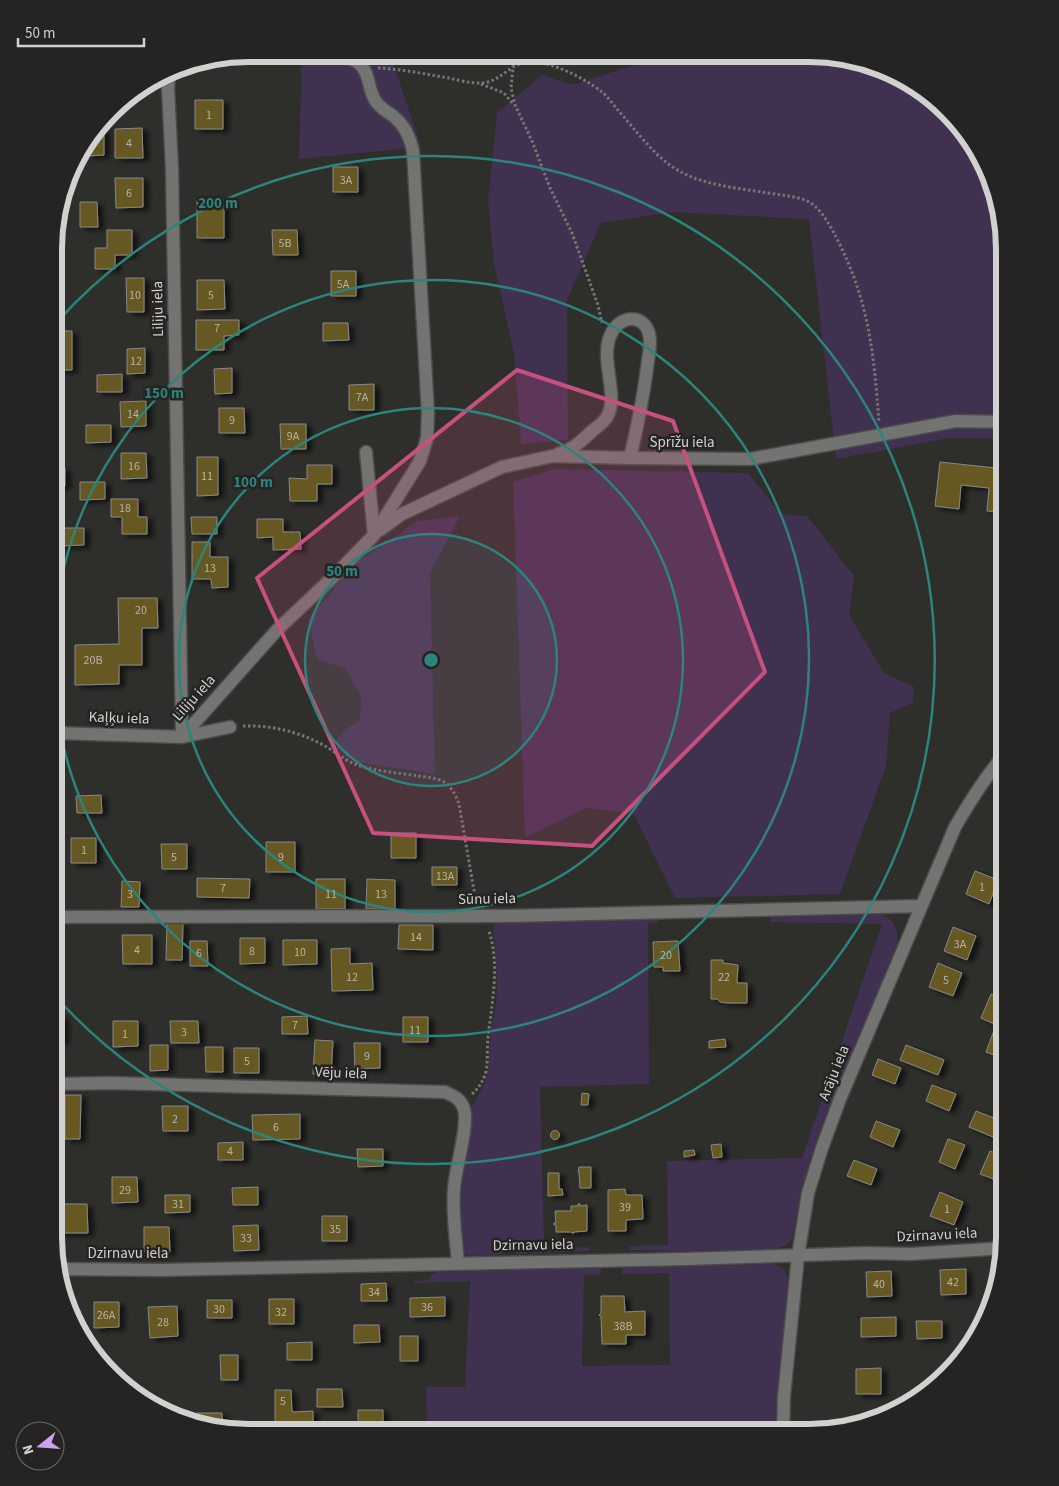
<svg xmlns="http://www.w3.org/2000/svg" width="1059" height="1486" viewBox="0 0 1059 1486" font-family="'Source Sans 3',sans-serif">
<defs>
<filter id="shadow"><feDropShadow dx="5.5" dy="3" stdDeviation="2.5" flood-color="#0009"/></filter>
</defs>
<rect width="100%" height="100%" fill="#2e2e2b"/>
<path fill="#413151" d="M302 54H392L391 56 421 147 299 159Z
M636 55H836L884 69 929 94 985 163 1005 249V439L950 438 836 459 809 219 672 212 601 223 567 300 568 440 521 444 514 353 494 263 488 200 497 113 542 75 573 85 634 65Z
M554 469 748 473 780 513 808 517 854 576 849 615 884 673 914 687 913 703 890 713 886 766 840 894 675 898 633 813 586 808 525 838 513 482Z
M460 516 430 573 435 774 358 762 344 756 338 749 337 739 343 731 360 720 361 695 345 668 317 659 308 619 355 564 417 521Z
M878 913C894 918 899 929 897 945L811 1157 800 1198 792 1238 785 1246 773 1249 688 1251 630 1250 629 1246 668 1245 667 1161 802 1158 882 924 770 922 771 914Z
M658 916V922L648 923 649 1084 540 1087 544 1248 589 1247V1251L516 1254V1248L503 1249V1254L483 1256 467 1255 460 1247 457 1198 471 1118V1108L485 1083 488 1073 491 1030 496 1003 497 987 495 943 493 931 495 924 497 922Z
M773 1264C783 1266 786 1270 788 1280L777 1399 775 1432 427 1431 426 1387H465L470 1281 414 1283V1281L429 1280 431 1275 438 1272 601 1268V1274L584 1275 582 1366 670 1365 669 1273 622 1274V1268Z"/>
<path fill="#655823" stroke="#888785" filter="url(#shadow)" d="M195 100H223V129H195Z
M142 128 143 158H115V129Z
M97 130H104V155L87 156V143Z
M333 167H358V192H333Z
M115 178H143V207L116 208Z
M197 200H224V238H197Z
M80 202H97L98 227H80Z
M107 230H132V255H115V269H95V248H107Z
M272 230H297L298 255H273Z
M331 271H356V296H331Z
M126 278H144V312H127Z
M197 280H224L225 309 197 310Z
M196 320H239V335L224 336V350H196Z
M323 323H348L349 340 323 341Z
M56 331H72V370H56Z
M145 348V373L127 374V349Z
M232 368V393L215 394 214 369Z
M122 374V392H97V375Z
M374 384V410H349V385Z
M146 401V426L121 427 120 402Z
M219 408H244L245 433H219Z
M280 424H306V449H281Z
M86 425H111V442L86 443Z
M121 453H146L147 478 121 479Z
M197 457H218V495L197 496Z
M940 462 1005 469V513L987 511 989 488 961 485 959 509 935 506Z
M307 465H332V484H317V501H290L289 478 307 479Z
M65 468V486H55V469Z
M80 482H105V499L80 500Z
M111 499H138V517H147V534H122V517H111Z
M191 517H217V534H192Z
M257 519H283V532H300L301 549 273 550V537L257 538Z
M59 528H84V545L59 546Z
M192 542H210V557H228V587L212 588 211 579H192Z
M118 598H157L158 628H142V665H119V684L75 685V645L119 644Z
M101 795 102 813H77L76 796Z
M391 833H416V858H391Z
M71 838H96V863H71Z
M266 842H295V872H266Z
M161 844H187V869H162Z
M432 867H457V885H432Z
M975 871 998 880 989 904 966 894Z
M197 878 250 879 249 898 197 897Z
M316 879H345V909H316Z
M367 879 395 880V909H366Z
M122 881 140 882 139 907H121Z
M167 922 183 923 182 960H166Z
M399 925H433V950L398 949Z
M953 927 976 936 967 960 944 951Z
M122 935H152V964H123Z
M240 938H265V963L240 964Z
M283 940H317V964L283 965Z
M190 941H207L208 966H190Z
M678 941 680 971H663V967H654L653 942Z
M350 948V964L372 963 373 990 332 991 331 949Z
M711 960H723V963L738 965 737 983H747V1003H727L720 1002 717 999H711Z
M938 963 962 973 953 996 929 987Z
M991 994 1005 999V1051L1002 1058 986 1052 996 1025 981 1018Z
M54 1016H63V1041H54Z
M307 1016 308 1034H282V1017Z
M403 1017H428V1042H403Z
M113 1021H138V1046L113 1047Z
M170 1021H198L199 1043H171Z
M725 1039 726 1047 709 1048V1041Z
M315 1040 333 1041 331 1075 313 1074Z
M354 1043H380V1068L355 1069Z
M150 1045H168V1070L150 1071Z
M906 1045 944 1060 938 1075 900 1060Z
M205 1047H223V1072H206Z
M234 1048H259V1073H234Z
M878 1059 901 1068 895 1084 872 1075Z
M932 1085 956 1094 949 1111 926 1101Z
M582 1093 589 1094 588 1105H581Z
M65 1095H81L80 1139H65Z
M162 1106H188V1131H163Z
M976 1111 999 1120 993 1137 969 1127Z
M300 1114V1139L253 1140 252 1115Z
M876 1121 900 1130 893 1147 870 1137Z
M550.5 1135a4.5 4.5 0 1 1 9 0a4.5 4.5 0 1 1-9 0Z
M948 1139 965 1145 955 1169 939 1162Z
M243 1142V1160H218V1143Z
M721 1144 722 1157 713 1158 711 1145Z
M357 1149H383V1166L358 1167Z
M694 1150 695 1155 684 1157V1151Z
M990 1151 1005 1157V1180L1004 1183 980 1174Z
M854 1160 877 1169 871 1185 847 1176Z
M579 1167H591V1188H580L579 1172H578Z
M548 1173H559V1189H562L563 1195 548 1196Z
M112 1177H137L138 1202 112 1203Z
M258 1187V1205H233L232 1188Z
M625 1189 626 1195H642L643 1219 626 1220V1231H608V1190Z
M940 1192 963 1202 954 1225 930 1216Z
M165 1195H190V1212L165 1213Z
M58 1204H87L88 1233H59Z
M578 1204H580V1206L587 1205V1231L574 1232V1233H572L571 1232H556V1225H554V1223H556L555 1211H571V1206H578Z
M322 1216H347V1241H322Z
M258 1225 259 1250 234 1251 233 1226Z
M144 1227H169L170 1252H144Z
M966 1269V1294L941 1295 940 1270Z
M891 1271 892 1296 867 1297 866 1272Z
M386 1283 387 1301H361V1284Z
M601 1296H624L625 1312 645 1311V1335H626V1344H602L601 1317 599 1315 601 1313Z
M445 1297V1316L410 1317V1298Z
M269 1299H294V1324H269Z
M207 1300H232V1318H207Z
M94 1302H119V1327L94 1328Z
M177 1306 178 1336 150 1338 148 1307Z
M896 1317V1336L861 1337V1318Z
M916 1321H942V1338L917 1339Z
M354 1325H379L380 1342 354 1343Z
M400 1336H418V1361H400Z
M312 1342V1360H287V1343Z
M220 1355H238V1380H221Z
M881 1368V1394H856V1369Z
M317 1389H342L343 1407H317Z
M275 1390H291L292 1412 313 1411V1431H275Z
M908 1393H925L909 1404Z
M358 1410H383V1431H358Z
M197 1413H222L223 1430 197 1424Z"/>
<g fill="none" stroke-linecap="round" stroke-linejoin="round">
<defs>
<path id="minor" d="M169 74 168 88 172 169 182 737
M366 452 374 535
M558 454C574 449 580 442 592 431 598 426 605 422 608 415 619 392 598 357 612 332 623 312 650 315 650 342 650 350 648 359 647 368 643 399 637 428 630 458
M380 530 402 514 502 467 553 456 630 458 750 459 956 421 1005 422
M55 733 182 737 230 727
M182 737 277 630 335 575 374 535 420 461 427 438 428 413 413 151C409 135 405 126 392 115 387 112 381 108 377 103 367 91 371 71 357 62 346 54 321 55 307 54
M54 917 503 916 921 906
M54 1084 111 1083 445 1092C454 1096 461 1099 464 1109 469 1126 455 1169 454 1189 452 1212 456 1240 458 1263
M61 1269 162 1270 685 1259 866 1253 910 1254 1005 1248
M783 1432 784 1396 798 1256 808 1193 822 1148 840 1099 955 827C970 801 985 777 1005 754"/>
</defs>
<use href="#minor" stroke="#4b4b49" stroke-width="15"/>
<path stroke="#767674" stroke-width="3" stroke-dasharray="2.5 2.5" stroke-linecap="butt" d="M516 55 513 67 511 88 515 105 532 141 550 188 572 233 598 305 602 323
M378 68C401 69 425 74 449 78 458 80 469 83 478 83 492 84 501 75 512 68 536 51 581 76 602 92 607 96 612 103 617 109 635 129 657 160 681 172 707 186 739 188 768 193 781 195 793 196 805 200 820 206 829 224 836 237 869 300 874 354 879 423
M481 84 504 93 513 104
M243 726C272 725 300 732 325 746 336 752 345 761 358 765 374 771 400 773 418 776 427 777 437 778 444 782 452 787 456 796 459 804L476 902
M472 1094C479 1088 483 1081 486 1072 488 1060 487 1048 488 1037 492 1002 500 965 489 931"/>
<use href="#minor" stroke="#737372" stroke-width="12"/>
</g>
<path fill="#c6507e" fill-opacity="0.2" stroke="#c6507e" stroke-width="4" stroke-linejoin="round" d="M517 370 673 421 765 672 592 846 373 833 257 578Z"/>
<circle cx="431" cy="660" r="126" fill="#2c847d" fill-opacity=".12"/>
<g fill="none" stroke="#2c847d" stroke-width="2.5">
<circle cx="431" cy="660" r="126"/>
<circle cx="431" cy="660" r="252"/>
<path d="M55 620A378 378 0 1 1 55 696"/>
<path d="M56 323A504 504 0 1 1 56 997"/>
</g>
<g text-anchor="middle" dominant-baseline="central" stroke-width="5" stroke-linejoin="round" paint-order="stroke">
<g font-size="12" fill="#b6b3a5">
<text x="209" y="115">1</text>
<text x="129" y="143">4</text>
<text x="346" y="180">3A</text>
<text x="129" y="193">6</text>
<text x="285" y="243">5B</text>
<text x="343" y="284">5A</text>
<text x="135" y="295">10</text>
<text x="211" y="295">5</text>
<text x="217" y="328">7</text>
<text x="136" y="361">12</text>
<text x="362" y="397">7A</text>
<text x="133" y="414">14</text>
<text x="232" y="420">9</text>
<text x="293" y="436">9A</text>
<text x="134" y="466">16</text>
<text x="207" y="476">11</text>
<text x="125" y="508">18</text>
<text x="210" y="568">13</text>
<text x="141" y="610">20</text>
<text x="93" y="660">20B</text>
<text x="84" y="850">1</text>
<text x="174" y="857">5</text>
<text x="281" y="857">9</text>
<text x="445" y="876">13A</text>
<text x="982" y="887">1</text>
<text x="223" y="888">7</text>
<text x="130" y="894">3</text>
<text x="331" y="894">11</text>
<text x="381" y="894">13</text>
<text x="416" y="937">14</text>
<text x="960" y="944">3A</text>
<text x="137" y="950">4</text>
<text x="252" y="951">8</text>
<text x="300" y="952">10</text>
<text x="199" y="953">6</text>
<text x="666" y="955">20</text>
<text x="352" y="977">12</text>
<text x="724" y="977">22</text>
<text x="946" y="980">5</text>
<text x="295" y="1025">7</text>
<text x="415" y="1030">11</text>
<text x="184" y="1032">3</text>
<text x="125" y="1034">1</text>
<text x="367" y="1056">9</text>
<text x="247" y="1061">5</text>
<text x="175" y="1119">2</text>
<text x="276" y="1127">6</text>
<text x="230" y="1151">4</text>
<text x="125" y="1190">29</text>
<text x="178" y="1204">31</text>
<text x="625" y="1207">39</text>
<text x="947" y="1209">1</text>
<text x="335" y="1229">35</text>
<text x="246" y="1238">33</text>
<text x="953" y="1282">42</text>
<text x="879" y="1284">40</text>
<text x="374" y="1292">34</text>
<text x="427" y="1307">36</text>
<text x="219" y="1309">30</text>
<text x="281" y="1312">32</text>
<text x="106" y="1315">26A</text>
<text x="163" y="1322">28</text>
<text x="623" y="1326">38B</text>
<text x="283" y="1401">5</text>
</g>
<g font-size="15" fill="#d1d1d0" stroke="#252422">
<text transform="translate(158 309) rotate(-91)">Liliju iela</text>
<text x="682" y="442">Sprīžu iela</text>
<text transform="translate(194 698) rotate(-48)">Liliju iela</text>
<text transform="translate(119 718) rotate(2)">Kaļķu iela</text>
<text transform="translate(487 899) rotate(-1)">Sūnu iela</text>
<text transform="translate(341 1073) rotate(2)">Vēju iela</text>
<text transform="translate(834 1073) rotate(-68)">Arāju iela</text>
<text transform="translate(937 1235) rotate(-3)">Dzirnavu iela</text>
<text transform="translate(533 1245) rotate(-1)">Dzirnavu iela</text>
<text x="128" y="1253">Dzirnavu iela</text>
</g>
</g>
<path d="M0 0H1059V1486H0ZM249 62H809A187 187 0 0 1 996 249V1237A187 187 0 0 1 809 1424H249A187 187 0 0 1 62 1237V249A187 187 0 0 1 249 62Z" fill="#252422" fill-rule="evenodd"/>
<path fill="none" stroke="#d1d1d0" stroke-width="6" d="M249 62H809A187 187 0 0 1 996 249V1237A187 187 0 0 1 809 1424H249A187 187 0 0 1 62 1237V249A187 187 0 0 1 249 62Z"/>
<circle cx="431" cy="660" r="8" fill="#2c847d" stroke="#252422" stroke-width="2.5"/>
<g font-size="15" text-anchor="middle" font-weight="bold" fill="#2c847d" stroke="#252422" stroke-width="5" stroke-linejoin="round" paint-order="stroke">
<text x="218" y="208">200 m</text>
<text x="164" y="398">150 m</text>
<text x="253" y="487">100 m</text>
<text x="342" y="576">50 m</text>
</g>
<g transform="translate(40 1446) rotate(253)"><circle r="24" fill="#252422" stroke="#6a6968"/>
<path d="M0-4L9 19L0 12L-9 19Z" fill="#c8a5ee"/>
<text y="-8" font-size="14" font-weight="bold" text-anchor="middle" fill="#d1d1d0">N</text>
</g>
<path d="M18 38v8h126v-8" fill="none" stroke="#d1d1d0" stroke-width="2.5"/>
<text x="25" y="38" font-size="15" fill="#d1d1d0" stroke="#252422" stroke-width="4" paint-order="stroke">50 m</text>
</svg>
